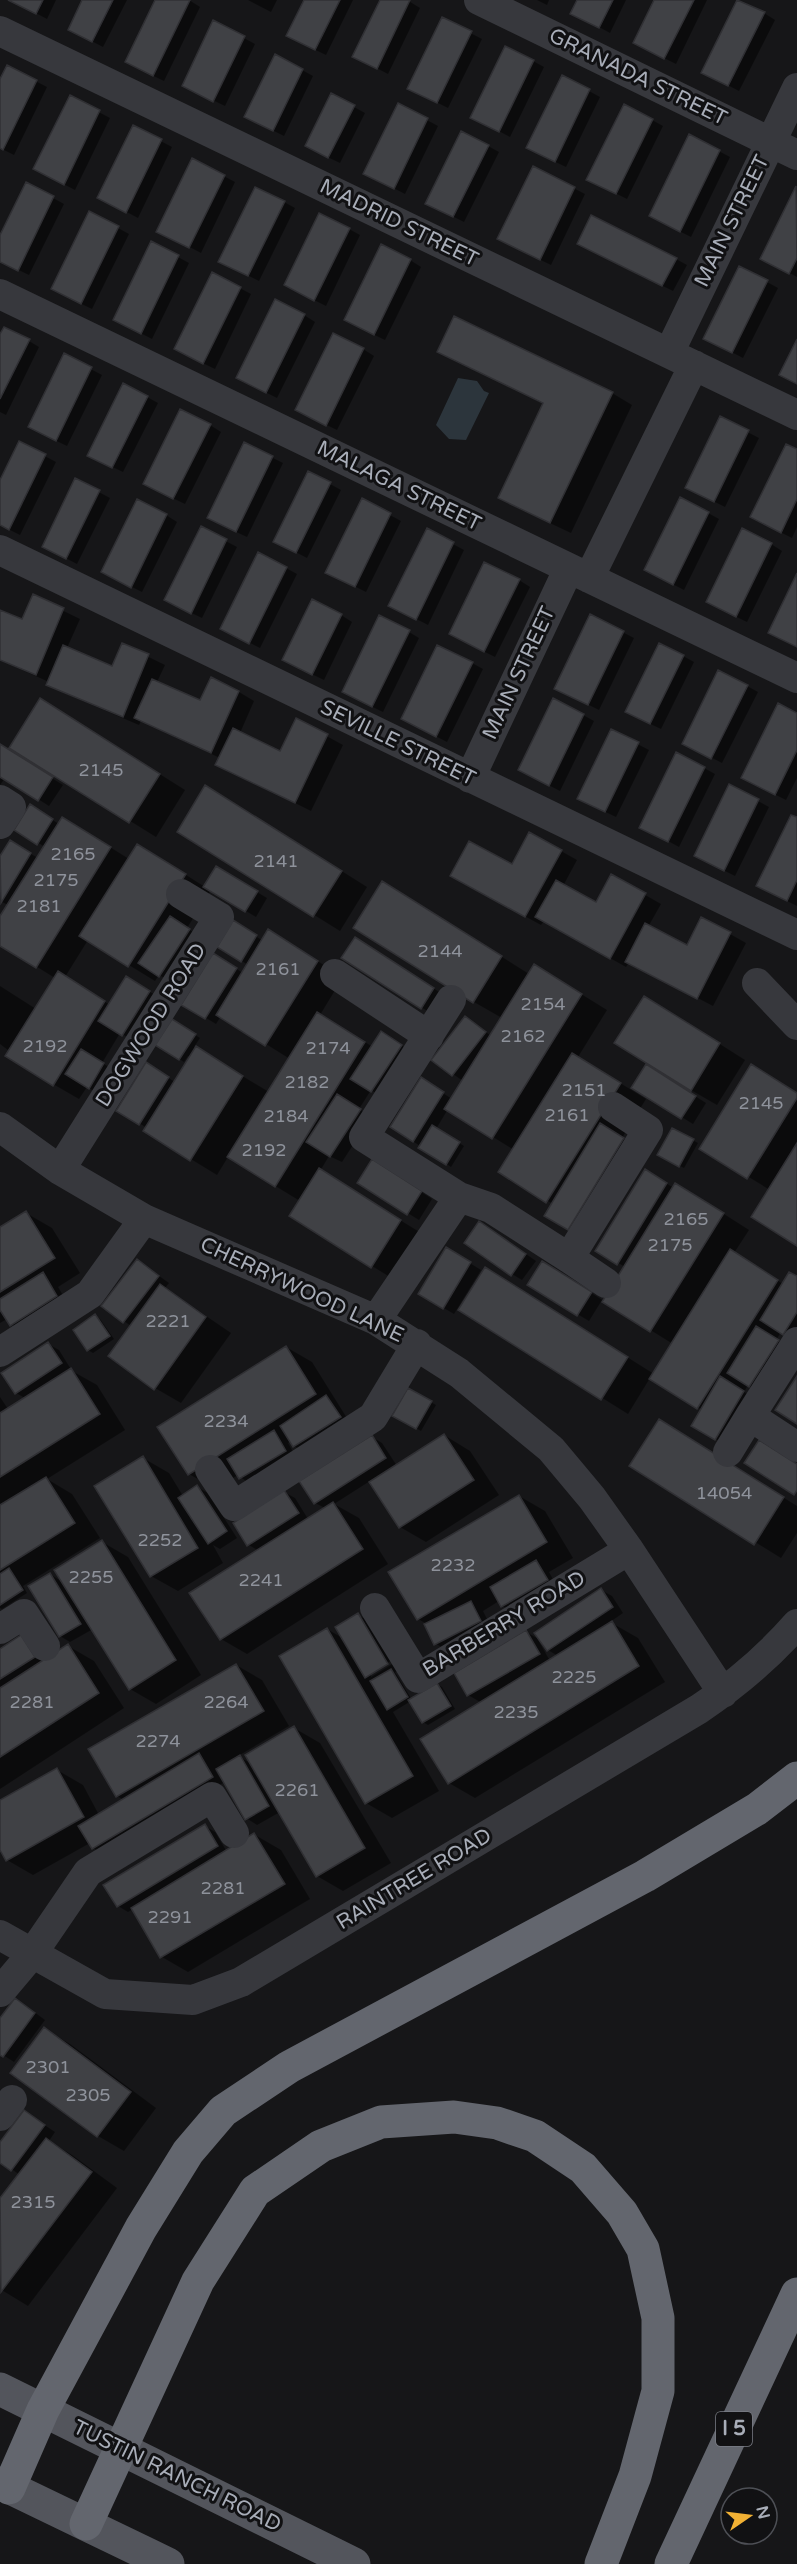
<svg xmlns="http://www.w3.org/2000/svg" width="797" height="2564" viewBox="0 0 797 2564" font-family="'Varela Round',sans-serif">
<rect width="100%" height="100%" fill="#161618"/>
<path fill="#2c353c" d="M458 378 477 381 484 391 489 393 466 440 449 439 436 425Z"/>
<path fill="#0007" d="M11 0H56L47 19Z
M84 0H127L103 47 80 35Z
M157 0H189L200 7 164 81 137 68Z
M248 0H277L271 12Z
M305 0H353L326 55 299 42Z
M381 0H407L420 8 388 74 365 62Z
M537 0H549L547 5Z
M578 0H626L610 33 581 17Z
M656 0H707L676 64 646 49Z
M764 13 775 20 739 91 714 78Z
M443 19 482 39 448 108 420 94Z
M214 22 255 44 225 106 194 91Z
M533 61 544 67 510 137 480 121Z
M8 67 47 87 14 155 0 148V83Z
M302 70 313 76 284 136 256 122Z
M563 77 600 97 566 167 539 154Z
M70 97 110 118 75 190 46 175Z
M399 105 438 126 405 194 376 179Z
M354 107 365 113 340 163 317 152Z
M652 120 663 126 627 199 599 185Z
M134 127 172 147 138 218 108 202Z
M690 136 730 157 691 237 661 222Z
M488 146 499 152 464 222 438 209Z
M193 160 235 182 201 253 167 235Z
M534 168 585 194 551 265 510 245Z
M797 188V277L762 258Z
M53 198 64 204 29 275 0 261V238Z
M284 202 295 208 259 281 231 267Z
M118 228 129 234 92 309 63 295Z
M349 229 360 235 326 306 296 291Z
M152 243 189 263 152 339 125 325Z
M590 250 676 259 687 265 673 291Z
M410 260 421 267 385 340 356 326Z
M213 274 251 294 215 369 186 355Z
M767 282 778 288 743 358 716 344Z
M304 315 315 322 277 398 249 384Z
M0 338 29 341 39 347 6 415 0 412Z
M363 349 374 356 337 430 308 416Z
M439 351 612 393 632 405 571 533 520 509 544 404Z
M64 355 102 375 67 446 40 433Z
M147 397 158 403 123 472 100 461Z
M720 418 759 438 725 507 697 493Z
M210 425 221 432 185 504 156 490Z
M20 443 56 462 20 535 0 525V483Z
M245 444 283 463 247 537 219 524Z
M797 450V527L792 538 762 523Z
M76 480 110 498 77 564 54 552Z
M330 484 341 490 307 558 286 547Z
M362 500 401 521 366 592 338 578Z
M708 513 719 519 684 590 657 576Z
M166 515 177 522 142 592 114 578Z
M201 528 237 547 202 618 177 606Z
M427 530 464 550 428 625 401 611Z
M771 544 782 551 747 622 718 608Z
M286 568 297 574 260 648 231 633Z
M519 580 530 587 495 657 461 640Z
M33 596 80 619 67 648 113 668 122 644 165 665 157 682 201 702 239 692 254 701 240 733 281 753 297 720 343 745 311 811 217 764 220 758 141 721 139 725 64 693 48 684 49 682 0 660V612L23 621Z
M341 615 352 622 324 680 295 666Z
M591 616 634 638 599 710 567 694Z
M409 632 419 638 383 712 354 698Z
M683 656 694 662 661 729 638 718Z
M472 663 483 669 447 742 414 725Z
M747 686 758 692 722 763 695 749Z
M66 715 185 790 156 837 11 747Z
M583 715 594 721 560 791 531 776Z
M797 715V778L786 800 754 784Z
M612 731 649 750 616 817 589 804Z
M0 746 63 785 49 806 5 778 0 785Z
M704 768 715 774 679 847 650 831Z
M730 786 769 807 735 876 707 862Z
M232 802 367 887 340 931 179 831Z
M30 806 59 824 89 834 129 859 164 861 205 887 216 868 267 898 256 917 211 890 187 928 200 937 170 981 159 975 155 981 88 940 65 977 110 1005 127 978 160 998 133 1040 120 1033 102 1063 109 1067 94 1091 87 1087 79 1099 53 1084 0 1044V986L36 1009 55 978 0 944V919L8 905 0 901V859L10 842 38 858 45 847 16 829Z
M797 819V906L769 892Z
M561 851 577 860 563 886 596 904 612 876 661 904 648 927 687 947 730 934 746 943 713 1006 629 962 626 967 544 921 541 925 468 885 512 866Z
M409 898 529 974 560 981 607 1010 578 1057 646 1099 622 1138 634 1145 579 1235 546 1215 553 1204 500 1172 514 1150 448 1109 436 1129 464 1146 451 1167 392 1127 432 1086 452 1099 463 1081 433 1060 476 1024 491 1036 502 1018 474 1002Z
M234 922 263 941 295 947 343 977 320 1015 373 1047 392 1039 411 1052 382 1097 371 1090 359 1109 371 1117 342 1162 329 1156 320 1171 426 1236 398 1282 291 1216 300 1201 228 1157 217 1175 145 1131 147 1128 118 1110 146 1064 175 1082 191 1057 188 1056 184 1062 157 1045 173 1021 200 1038 194 1047 269 1092 290 1059 221 1016 216 1024 183 1004 214 955 243 973 248 965 219 946Z
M366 946 444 995 432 1014 343 958Z
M671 1013 745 1060 717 1105 691 1090Z
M657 1072 706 1103 693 1124 633 1087Z
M797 1094V1244L770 1190 701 1148Z
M673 1130 698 1143 684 1168 659 1155Z
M383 1167 432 1199 419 1220 359 1183Z
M645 1171 674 1188 702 1200 749 1230 734 1253 783 1284 797 1278V1336L795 1340 781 1332 776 1340 788 1348 761 1392 748 1385 744 1392 754 1398 726 1445 693 1425 702 1410 650 1378 628 1414 460 1309 511 1284 654 1374 673 1344 602 1300 589 1321 529 1285 553 1269 604 1301 625 1267 597 1250Z
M26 1213 52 1228 80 1273 58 1287 67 1302 22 1331 11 1324 7 1319 0 1323V1229Z
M490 1229 536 1261 522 1280 512 1274Z
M447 1249 481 1270 454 1314 420 1294Z
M138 1261 169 1283 165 1288 231 1333 181 1403 155 1388 131 1326 103 1306Z
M95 1316 100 1319 114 1339 93 1353 88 1350Z
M48 1344 59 1350 72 1371 97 1385 125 1430 47 1479 72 1494 100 1538 23 1586 27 1593 2 1609 0 1608V1397L8 1409 25 1398 16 1393 3 1374Z
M286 1347 312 1362 350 1423 305 1452 294 1446 291 1441 288 1443 296 1457 251 1485 238 1475 215 1489 189 1474Z
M409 1390 436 1405 421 1431 394 1415Z
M444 1435 470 1451 499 1495 426 1542 400 1527 370 1481 334 1504 359 1518 388 1564 247 1654 221 1639 259 1551 249 1545 284 1492 295 1498 308 1519 325 1508 315 1503 372 1437 382 1443 397 1466Z
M685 1436 797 1506V1533L781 1558 631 1466Z
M143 1458 169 1473 183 1496 197 1487 208 1493 237 1538 220 1549 213 1545 223 1563 178 1591 151 1576 96 1486Z
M519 1496 545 1511 573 1558 549 1572 557 1587 513 1613 503 1606 499 1601 483 1611 491 1627 446 1650 435 1643 427 1624 418 1619Z
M102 1542 128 1557 201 1675 156 1704 130 1689 93 1629 70 1642 60 1636 50 1574 64 1583Z
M601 1590 612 1596 623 1613 610 1622 638 1638 665 1682 475 1798 449 1783 482 1703 468 1695 456 1673 526 1632 537 1638 550 1661 558 1656 548 1650Z
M358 1615 369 1621 392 1660 371 1673V1677L394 1663 398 1671 395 1672 412 1700 437 1684 442 1687 455 1709 428 1725 423 1722 411 1701 393 1712 439 1791 392 1818 366 1803 327 1629 344 1639Z
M32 1643 44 1662 68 1646 94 1661 124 1708 0 1789V1650Z
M236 1665 262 1680 289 1726 238 1756 252 1764 294 1728 320 1743 391 1863 343 1891 317 1876 280 1812 257 1825 246 1818 217 1768 215 1770 223 1783 104 1854 93 1848 90 1843 33 1875 7 1860 0 1847V1802L57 1770 83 1785 99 1815 124 1800 117 1796Z
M205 1826 215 1832 227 1852 255 1835 281 1850 310 1899 188 1972 162 1957 133 1909 128 1912 118 1906Z
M26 2006 45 2020 14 2062 0 2053V2021Z
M44 2029 70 2044 156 2108 124 2151 98 2136Z
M25 2112 55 2132 49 2141 72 2155 117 2188 28 2306 0 2289V2201L20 2175 0 2161V2145Z"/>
<path fill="#404145" stroke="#303034" stroke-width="1.5" d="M8 0H43L36 14Z
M82 0H113L92 42 68 30Z
M155 0H190L153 76 125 62Z
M304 0H340L315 50 286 36Z
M380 0H410L377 69 352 57Z
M577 0H613L599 28 570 14Z
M654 0H694L664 59 633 43Z
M737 0 765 12 728 86 701 73Z
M442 17 472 31 437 103 407 89Z
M213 20 245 36 213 102 182 86Z
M505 46 534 60 499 132 470 118Z
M275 54 303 69 273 131 244 117Z
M7 65 37 80 3 150 0 148V79Z
M562 75 590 89 555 162 526 148Z
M331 93 355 105 328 158 305 146Z
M70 95 100 110 64 185 33 169Z
M398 103 428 118 394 189 363 174Z
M624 104 653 119 616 194 586 180Z
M133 125 162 139 126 213 97 198Z
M461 131 489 145 453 217 425 204Z
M689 134 720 150 680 232 649 216Z
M192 158 225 175 189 248 156 232Z
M533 166 575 187 540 260 497 239Z
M26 182 54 196 18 271 0 262V235Z
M796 186 797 258 789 274 760 259Z
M255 187 285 201 248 276 218 262Z
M89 211 119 226 81 304 51 289Z
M319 213 350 228 314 301 284 285Z
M591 215 677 258 662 286 577 244Z
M151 241 179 255 141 334 113 320Z
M381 244 411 259 374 335 344 320Z
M739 266 768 280 732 353 703 339Z
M212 272 241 287 203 364 174 349Z
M275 299 305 314 266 393 236 378Z
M454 316 613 392 550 523 498 498 543 403 437 352Z
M4 327 30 339 0 399V334Z
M333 333 364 348 326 426 295 410Z
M797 339V384L779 375Z
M64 353 92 367 56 441 28 427Z
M123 383 148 396 112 468 87 456Z
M180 409 211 424 173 499 143 484Z
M720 416 749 430 714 502 685 488Z
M19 441 46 454 9 530 0 525V480Z
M244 442 273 456 236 532 207 518Z
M786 444 797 449V499L781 533 750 517Z
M308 471 331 482 296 553 273 542Z
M75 478 100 490 66 559 42 547Z
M680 497 709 512 673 585 644 570Z
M362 498 391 513 355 587 325 573Z
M137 499 167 514 131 588 101 572Z
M201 526 227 539 191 614 164 600Z
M427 528 454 542 416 620 388 606Z
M742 528 772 543 736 617 706 602Z
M258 552 287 567 249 644 220 629Z
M484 562 520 579 484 652 449 634Z
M797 573V647L768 633Z
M33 594 64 608 36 675 0 660V610L22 619Z
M312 599 342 614 312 675 282 660Z
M590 614 624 631 588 705 554 689Z
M379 615 410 630 372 707 342 692Z
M122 643 149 654 123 717 46 685 63 645 112 666Z
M659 643 684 655 650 724 625 712Z
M437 645 473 662 436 737 401 719Z
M718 670 748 685 711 759 682 744Z
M211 677 239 691 211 753 134 718 152 679 200 700Z
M40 698 160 774 129 823 9 748Z
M553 698 584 714 549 786 518 770Z
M778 703 797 713V750L775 795 741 778Z
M296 718 328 734 295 803 215 765 233 728 280 751Z
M611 729 639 742 605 812 577 799Z
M0 744 53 777 38 801 0 777Z
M676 752 705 767 668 842 639 828Z
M729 784 759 799 724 871 694 856Z
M205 785 342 871 313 917 177 832Z
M30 804 53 819 37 845 14 830Z
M791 815 797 817V880L787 901 756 886Z
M62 817 111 847 36 968 0 946V916Z
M529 832 562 850 525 917 450 876 469 841 512 864Z
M10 840 31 853 1 903 0 856Z
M137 844 186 874 128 967 79 936Z
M216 866 258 891 245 912 203 887Z
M611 874 646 893 610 959 535 917 556 880 596 902Z
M382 881 502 956 473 1003 353 928Z
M170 916 190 929 159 977 138 963Z
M701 917 731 932 697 999 625 962 645 923 687 945Z
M233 920 257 935 241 962 217 947Z
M268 929 318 961 265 1046 216 1015Z
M355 937 434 988 421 1009 341 958Z
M213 953 237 968 205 1019 181 1005Z
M534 964 582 994 492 1139 444 1109Z
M58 971 105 1001 53 1086 5 1056Z
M126 976 150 991 122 1036 98 1021Z
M644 996 720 1043 691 1091 614 1043Z
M317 1012 365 1042 275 1187 227 1157Z
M465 1016 486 1032 452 1076 431 1060Z
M172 1019 196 1034 179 1060 155 1045Z
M381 1031 402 1045 371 1092 350 1079Z
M196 1046 243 1076 190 1161 143 1131Z
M81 1049 104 1063 89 1089 65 1074Z
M572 1053 621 1083 546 1203 498 1172Z
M146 1062 169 1077 139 1125 116 1111Z
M646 1064 696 1096 681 1119 631 1088Z
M751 1064 797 1093V1098L747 1179 699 1149Z
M421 1077 444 1092 413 1142 390 1127Z
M337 1094 361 1109 330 1157 306 1142Z
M600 1123 624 1138 568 1230 544 1216Z
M432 1125 460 1142 446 1165 418 1148Z
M672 1128 694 1139 679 1167 657 1155Z
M797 1143V1246L751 1217Z
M372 1159 422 1191 407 1215 357 1183Z
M319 1168 401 1220 371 1268 289 1216Z
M645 1169 667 1183 617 1265 595 1251Z
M675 1183 724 1213 650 1332 602 1302Z
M26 1211 55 1258 0 1292V1227Z
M479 1221 526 1254 511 1276 464 1243Z
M446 1247 471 1262 443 1309 418 1294Z
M730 1249 778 1280 697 1409 649 1379Z
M137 1259 159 1276 123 1323 101 1306Z
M542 1261 592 1292 577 1316 527 1285Z
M485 1267 628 1357 601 1400 458 1310Z
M43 1272 57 1296 10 1326 0 1310V1299Z
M789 1272 797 1276V1312L783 1335 760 1320Z
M160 1284 206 1317 154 1390 108 1356Z
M95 1314 110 1336 87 1351 73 1330Z
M756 1326 779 1340 749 1387 727 1373Z
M48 1342 62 1363 15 1394 1 1373Z
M286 1346 316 1394 188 1475 157 1427Z
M71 1368 100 1414 0 1477V1413Z
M720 1376 744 1391 715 1440 691 1426Z
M797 1376V1424L775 1410Z
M408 1388 432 1401 416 1429 392 1416Z
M326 1395 341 1417 293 1447 280 1426Z
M659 1419 784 1497 754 1545 629 1466Z
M274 1430 286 1451 239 1479 227 1459Z
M444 1434 474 1480 399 1528 369 1482Z
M372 1435 386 1458 314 1504 299 1481Z
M759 1440 797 1464V1490L794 1495 744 1463Z
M143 1456 198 1548 150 1577 94 1486Z
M46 1477 75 1523 0 1570V1505Z
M197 1485 227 1531 208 1544 178 1498Z
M284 1490 299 1513 247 1546 233 1523Z
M519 1495 547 1542 417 1620 388 1572Z
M333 1502 363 1549 220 1640 189 1593Z
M102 1540 176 1660 129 1690 54 1570Z
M536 1560 548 1580 501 1607 490 1587Z
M9 1568 23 1590 0 1605V1574Z
M50 1573 81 1624 59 1637 28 1586Z
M601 1588 613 1607 547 1651 534 1633Z
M471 1601 481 1621 434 1645 424 1624Z
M358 1613 388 1664 365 1678 335 1627Z
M612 1621 639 1666 448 1784 420 1739Z
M327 1628 413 1776 365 1804 279 1656Z
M526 1630 540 1654 467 1696 454 1673Z
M21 1635 35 1657 0 1679V1649Z
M68 1644 99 1693 0 1757V1688Z
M236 1664 264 1711 116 1797 88 1749Z
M391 1669 408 1697 387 1710 370 1681Z
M437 1683 451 1706 422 1723 408 1700Z
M294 1726 365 1848 316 1877 245 1755Z
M199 1753 213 1777 92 1849 78 1826Z
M240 1755 269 1806 245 1820 216 1769Z
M57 1768 84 1817 6 1861 0 1850V1800Z
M205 1824 218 1846 117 1907 103 1885Z
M254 1833 285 1884 160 1958 131 1908Z
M15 1998 35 2013 3 2057 0 2055V2018Z
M44 2027 131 2092 97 2137 10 2073Z
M24 2110 45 2125 11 2171 0 2163V2142Z
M46 2138 92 2172 1 2292 0 2198Z"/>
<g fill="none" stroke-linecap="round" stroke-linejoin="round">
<path stroke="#37383d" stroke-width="30" d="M479 0 797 155
M0 31 797 415
M0 294 797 678
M669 353 797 88
M0 550 797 935
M589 578 694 365
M470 778 569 568
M0 800 11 807 0 824
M335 974 429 1036
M757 983 797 1025
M451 1000 364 1137 459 1197 491 1208 569 1258 648 1130 613 1107
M0 1127 60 1170 144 1219 376 1320 459 1373 551 1449 592 1498 629 1550 723 1693
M60 1170 219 917 181 894
M569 1258 606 1283
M376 1320 459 1197
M797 1342 750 1416 797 1447
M0 1352 90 1294 144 1219
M728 1452 750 1416
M210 1470 234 1506 373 1417 417 1344
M375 1608 418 1678 629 1550
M0 1629 24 1614 45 1646
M0 1935 105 1994 193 2000 241 1982 699 1709C735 1685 768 1657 797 1624
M0 1992 32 1954 88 1872 212 1797 234 1833
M0 2116 12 2100"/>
<path stroke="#53555c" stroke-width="33" d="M0 2389 354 2564
M0 2483 168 2564"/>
<path stroke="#63666e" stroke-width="33" d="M9 2488 43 2410 141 2228 188 2152 223 2111 289 2067 645 1876 757 1809 797 1778
M86 2524 198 2281 255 2191 321 2146 381 2122 454 2117 497 2123 535 2136 583 2168 622 2213 643 2249 658 2318V2391L635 2476 601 2564
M671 2564 797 2294"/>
</g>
<g text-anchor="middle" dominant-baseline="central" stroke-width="6" stroke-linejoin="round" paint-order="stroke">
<g font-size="18" fill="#8e929b">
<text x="101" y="770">2145</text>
<text x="73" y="854">2165</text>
<text x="276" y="861">2141</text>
<text x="56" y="880">2175</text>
<text x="39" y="906">2181</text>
<text x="440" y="951">2144</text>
<text x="278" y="969">2161</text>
<text x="543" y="1004">2154</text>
<text x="523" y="1036">2162</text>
<text x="45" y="1046">2192</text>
<text x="328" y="1048">2174</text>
<text x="307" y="1082">2182</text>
<text x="584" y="1090">2151</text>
<text x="761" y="1103">2145</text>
<text x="567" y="1115">2161</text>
<text x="286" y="1116">2184</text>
<text x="264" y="1150">2192</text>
<text x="686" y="1219">2165</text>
<text x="670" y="1245">2175</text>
<text x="168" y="1321">2221</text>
<text x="226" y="1421">2234</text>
<text x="724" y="1493">14054</text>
<text x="160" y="1540">2252</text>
<text x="453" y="1565">2232</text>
<text x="91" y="1577">2255</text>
<text x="261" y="1580">2241</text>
<text x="574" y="1677">2225</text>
<text x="32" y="1702">2281</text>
<text x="226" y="1702">2264</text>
<text x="516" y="1712">2235</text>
<text x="158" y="1741">2274</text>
<text x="297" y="1790">2261</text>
<text x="223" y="1888">2281</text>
<text x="170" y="1917">2291</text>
<text x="48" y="2067">2301</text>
<text x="88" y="2095">2305</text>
<text x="33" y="2202">2315</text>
</g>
<rect fill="#111113" stroke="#7b7e86" stroke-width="1.5" x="716" y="2412" width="36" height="34" rx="4.5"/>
<g font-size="20" font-weight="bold" fill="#a8adb8">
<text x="734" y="2429">I 5</text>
</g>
<g font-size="21" fill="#a8adb8" stroke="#111113">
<text transform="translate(638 77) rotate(26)">GRANADA STREET</text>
<text transform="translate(732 221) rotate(-64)">MAIN STREET</text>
<text transform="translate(399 223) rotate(26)">MADRID STREET</text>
<text transform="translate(399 486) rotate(26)">MALAGA STREET</text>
<text transform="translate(519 673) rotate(-65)">MAIN STREET</text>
<text transform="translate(398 743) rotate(26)">SEVILLE STREET</text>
<text transform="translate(151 1025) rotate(-58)">DOGWOOD ROAD</text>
<text transform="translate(302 1290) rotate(25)">CHERRYWOOD LANE</text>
<text transform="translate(504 1624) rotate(-31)">BARBERRY ROAD</text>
<text transform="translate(414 1879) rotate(-31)">RAINTREE ROAD</text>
<text transform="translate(177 2476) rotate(26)">TUSTIN RANCH ROAD</text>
</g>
</g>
<g transform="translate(749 2516) rotate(76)"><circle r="28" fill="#111113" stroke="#4d4f55" stroke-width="1.5"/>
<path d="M0-4.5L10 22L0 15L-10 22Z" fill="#f2b134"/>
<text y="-9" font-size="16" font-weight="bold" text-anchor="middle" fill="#a8adb8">N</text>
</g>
</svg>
